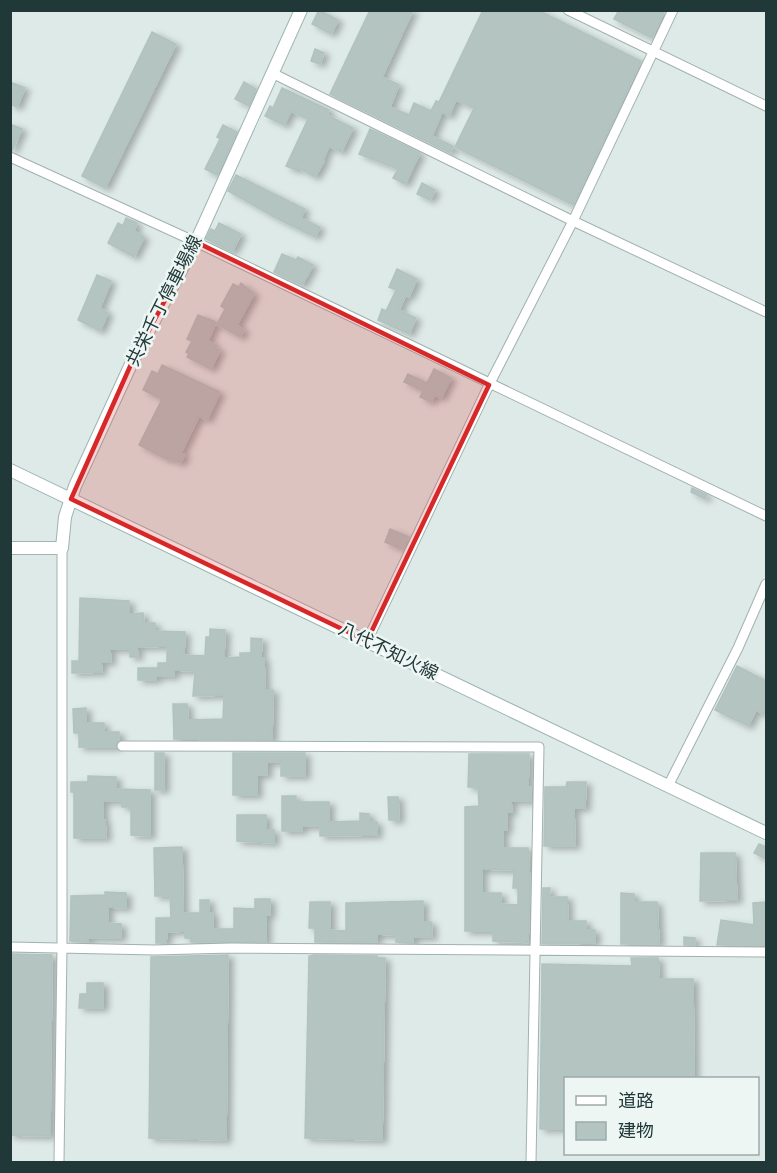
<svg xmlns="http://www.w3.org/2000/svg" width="777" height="1173" viewBox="0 0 777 1173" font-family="'Alegreya Sans','Noto Sans JP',sans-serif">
<defs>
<filter id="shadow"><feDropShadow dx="5" dy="3" stdDeviation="3" flood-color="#0004"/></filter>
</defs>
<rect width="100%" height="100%" fill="#deeae7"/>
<path fill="#b4c4c1" stroke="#b1c3bf" stroke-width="1.5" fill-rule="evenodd" filter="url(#shadow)" d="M319 10 338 20 331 34 312 24Z
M370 10H413L382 77 399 85 390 107 409 115 414 103 431 111 436 101 439 102 483 10H538L641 61 573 205 455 147 474 108 456 100 449 116 442 112 432 136 453 146 450 153 330 94Z
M619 10H665L652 38 614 19Z
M152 32 176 44 105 188 82 176Z
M315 49 324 53 320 64 311 61Z
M10 82 25 88 17 107 10 104Z
M244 82 256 89 249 106 235 99Z
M282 88 329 110 327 115 353 128 341 152 329 146 323 160 324 161 315 177 297 167 296 170 286 166 308 119 291 111 284 125 265 116 270 106 273 108Z
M10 124 22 129 12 151 10 150Z
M223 125 237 132 217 175 205 169 220 139 217 137Z
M370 129 420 153 405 184 393 178 398 169 359 154Z
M236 175 305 209 301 218 320 227 315 237 278 219 228 191Z
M422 183 435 190 430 200 417 194Z
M126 218 137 223 134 231 144 237 134 257 108 243 118 223 123 226Z
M219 223 241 234 232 252 206 239 211 229 215 231Z
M282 254 296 260 298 257 313 265 302 285 274 272Z
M397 269 417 279 409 297 406 295 399 310 416 318 409 334 378 320 382 309 386 311 396 290 389 287Z
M97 275 111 281 100 308 108 313 100 331 78 320Z
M241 283 254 294 237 325 244 330 240 337 217 324 225 309 221 306 233 284 239 287Z
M198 315 216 322 208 341 215 344 213 347 220 350 211 369 187 357 189 354 186 352 192 341 187 339Z
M162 365 220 392 207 420 199 416 181 453 185 455 180 463 169 458 168 460 139 445 162 399 143 390 152 371 158 374Z
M434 369 451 378 441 398 435 395 431 402 420 397 423 391 404 382 408 374 427 383Z
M692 488 707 495 705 499 691 492Z
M390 529 409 537 403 550 385 542Z
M80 598 129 601V614L143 613 144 623H155V631L185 632 184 655 205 656 206 637H210V629L225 630 224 658 240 657V653H251V638L262 639 261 658H264L265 690H273L272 740 174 739 173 704H187L188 720 223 719 224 695 193 696 195 671 174 670V676H156V680H138V668H158V663H167V646L137 647 138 657H130V649H110L111 662H101L102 672 72 673V661H79Z
M737 666 766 681V715L756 710 748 726 715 710Z
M86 708V723H104V732H119V740L115 747H79V733H74L73 709Z
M155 753H164V790H155Z
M233 753H305V776H281V762H267V775H257V795H233Z
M469 754H529L528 787H531V801H511L512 812H507V830H503V848H528L530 886 528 943H525L526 942 493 941V931H465V807L479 806 478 787H468ZM482 869 514 870 513 888H518V905L501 904V893H482Z
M88 776 116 777V789L150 790V836L131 835V807H122V801H103V820H105L106 838H74V792H71V782H88Z
M567 782H586L585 808H574L575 846H544L545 787H566Z
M282 796H296V802H329V822L360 821V813L369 814V822H377V835L320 836V826H302V831H282Z
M388 797H398L399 820H389Z
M237 815H266V830H274V843L237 841Z
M759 844 766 847V859L754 853Z
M182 847 183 913H200V900H209V913H213V929H234V908L255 909V899H270V915H266V942H191V938H185V931L167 932 166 943H156V918H171L170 896H155L154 848Z
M701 853H735L737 900 700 901Z
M543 888H550L549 897H567L568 921H586V930H595V943L542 944Z
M105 892 126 893V908L108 907V923L121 924V938H88V942L70 941 71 896 105 895Z
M621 893 634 894V902H657L659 944H621Z
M423 901V922H431L432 937H413V943L396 942V935L377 934V942H315V928H309L310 902H330V930L346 931V903Z
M766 902V945H717L721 920 754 925 753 903Z
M684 937 695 938V945H684Z
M10 954 52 955 50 1136 10 1135Z
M228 955 226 1140 149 1138 151 957Z
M314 955 377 956V958H385L382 1140 305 1138 309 956Z
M631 958H658L659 979H693L694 1078H566V1129H540L542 964 632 966Z
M87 983H103V1008H79L80 994H87Z"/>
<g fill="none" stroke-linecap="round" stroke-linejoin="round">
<defs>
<path id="minor" d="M568 10 766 106
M274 74 573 221 766 312
M10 157 196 242 766 516
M367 641 489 385 573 221 673 10
M122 746 539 747 531 1162
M668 786 738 648 766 584
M10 947 155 950 231 948 766 952
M59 1162 62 948V548"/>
<path id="secondary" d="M10 470 766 833
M10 548H62L65 517 75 486 132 362 196 242 301 10"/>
</defs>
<use href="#minor" stroke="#a1b1af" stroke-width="11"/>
<use href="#secondary" stroke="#9eb5b2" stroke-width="14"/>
<use href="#minor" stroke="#fff" stroke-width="9"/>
<use href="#secondary" stroke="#fff" stroke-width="12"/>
</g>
<path fill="#d62828" fill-opacity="0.2" stroke="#d62828" stroke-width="4.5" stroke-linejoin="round" d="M196 242 489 385 367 641 71 499 132 362Z"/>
<g text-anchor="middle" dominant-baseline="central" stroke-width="5" stroke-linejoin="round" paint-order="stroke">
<g font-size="18" fill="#203938" stroke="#eef6f4">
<text transform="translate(165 301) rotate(-63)">共栄千丁停車場線</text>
<text transform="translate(388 652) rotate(26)">八代不知火線</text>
</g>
</g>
<rect width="777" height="1173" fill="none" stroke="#203938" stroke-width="24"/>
<rect x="564" y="1077" width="195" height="78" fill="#eef6f4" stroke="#9caaa9" stroke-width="1.5"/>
<rect x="576" y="1096" width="30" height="9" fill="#ffffff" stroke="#9caaa9" stroke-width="1.5"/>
<text x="618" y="1107" font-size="18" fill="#203938">道路</text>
<rect x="576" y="1122" width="30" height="18" fill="#b4c4c1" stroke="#9caaa9" stroke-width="1.5"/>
<text x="618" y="1137" font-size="18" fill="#203938">建物</text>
</svg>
